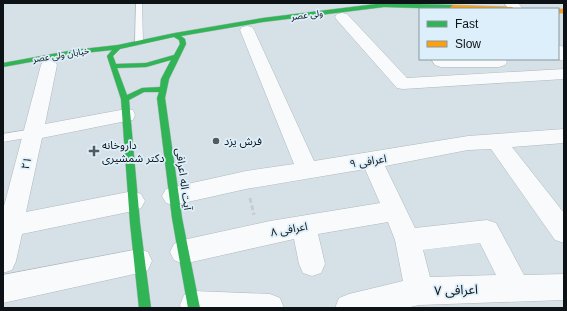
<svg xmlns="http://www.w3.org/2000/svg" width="567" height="311" viewBox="0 0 567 311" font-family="Helvetica,'Noto Sans Arabic',sans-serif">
<rect width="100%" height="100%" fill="#d6e1e7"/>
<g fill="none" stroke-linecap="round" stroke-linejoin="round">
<defs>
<path id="lane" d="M136 3H142L143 43 139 45 135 43Z
M33 129 37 130 38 133 37 136 3 142V134Z"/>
<path id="street" d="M504 3H518L523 9H509Z
M342 13 347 14 407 78 564 69V79L403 89 397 88 337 20 335 17 337 14Z
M247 26 252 27 254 30 314 161 468 136 564 129V143L512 147 564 213V243L555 240 491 149 468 150 385 166 415 228 487 220 496 223 524 275 564 274V300L419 305 406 308H335L339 298 349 294 403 281 395 240 388 222 318 234 325 264 321 273 312 276 303 273 299 264 294 239 183 264 174 260 170 252 174 244 183 240 270 221 380 203 365 169 246 189 174 205 166 203 162 196 166 189 174 187 246 171 294 164 240 30 242 27ZM480 243 496 275 430 277 423 250Z
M558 45 564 47V61L558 59Z
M431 59H505L507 62 505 65 499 67H441L435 65Z
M49 60 55 62 57 65 45 124 126 109 133 110 135 115 133 120 126 121 42 138 26 212 133 191 141 194 145 201 141 208 133 211 22 234 16 261 12 270 3 273V210L41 65 43 62Z
M139 249 148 252 152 261 148 270 139 273 3 303V275Z
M194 291 270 294 280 298 284 308H181L180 305 184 295Z"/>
<path id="fast" d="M384 3 453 5 456 7 453 9 384 7 263 22 181 36 185 39 186 44 169 79 165 98 182 218 200 308H188L172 218 157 98 159 92H144L129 100 140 223 151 308H139L130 223 121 99 107 56 112 50 74 54 3 67V63L74 50 118 45 175 33 263 18ZM174 37 179 40 180 44 174 55 146 63 116 64 113 56 120 49ZM171 60 161 79 160 87 142 88 127 95 117 68 146 67Z"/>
<path id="slow" d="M453 5 512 7 515 9 451 8 450 7Z
M558 9H564V13H558Z"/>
</defs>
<use href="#lane" stroke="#b0b8bd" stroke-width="1"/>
<use href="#street" stroke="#b0b8bd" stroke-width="1"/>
<use href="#fast" stroke="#b0b8bd" stroke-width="1"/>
<use href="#slow" stroke="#b0b8bd" stroke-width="1"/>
<path stroke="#c8cbcd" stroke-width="3" stroke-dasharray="5 2.5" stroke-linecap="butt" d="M250 198 254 215"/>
<use href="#lane" fill="#f9fafb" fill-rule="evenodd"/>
<use href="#street" fill="#f9fafb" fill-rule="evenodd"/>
<use href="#fast" fill="#30b455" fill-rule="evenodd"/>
<use href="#slow" fill="#ff9f0a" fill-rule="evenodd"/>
</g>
<g fill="#535a5f" stroke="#ddeffa" stroke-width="1.5">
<circle cx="216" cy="141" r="4"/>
<path d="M92 145h4v4h4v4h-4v4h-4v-4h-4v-4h4z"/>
</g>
<g text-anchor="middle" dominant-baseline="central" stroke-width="3.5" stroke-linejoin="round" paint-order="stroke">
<g font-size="9" fill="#0c1216" stroke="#ddeffa">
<text transform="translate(307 15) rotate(-7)">ولی عصر</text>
<text transform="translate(61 55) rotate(-9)">خیابان ولی عصر</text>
</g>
<g font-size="11" fill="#0c1216" stroke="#ddeffa" text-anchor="start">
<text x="224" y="141">فرش یزد</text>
<text x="102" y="145">داروخانه<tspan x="102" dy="13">دکتر شمشیری</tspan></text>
</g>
<g font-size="11" fill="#0c1216" stroke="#ddeffa">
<text transform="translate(368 161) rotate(-9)">اعرافی ۹</text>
<text transform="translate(26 163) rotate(-77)">۲۱</text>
<text transform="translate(184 179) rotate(82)">آیت اله اعرافی</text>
<text transform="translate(289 229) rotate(-10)">اعرافی ۸</text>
</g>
<g font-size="13" fill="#0c1216" stroke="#ddeffa">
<text transform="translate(456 290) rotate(-2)">اعرافی ۷</text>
</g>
</g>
<rect width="567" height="311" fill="none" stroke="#0c1216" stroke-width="8"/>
<rect x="419" y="8" width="140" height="52" fill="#ddeffa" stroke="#89979f"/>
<rect x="427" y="21" width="20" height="6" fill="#30b455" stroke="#89979f"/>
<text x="455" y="28" font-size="12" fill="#0c1216">Fast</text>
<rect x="427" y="41" width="20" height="6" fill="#ff9f0a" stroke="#89979f"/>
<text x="455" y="48" font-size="12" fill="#0c1216">Slow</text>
</svg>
